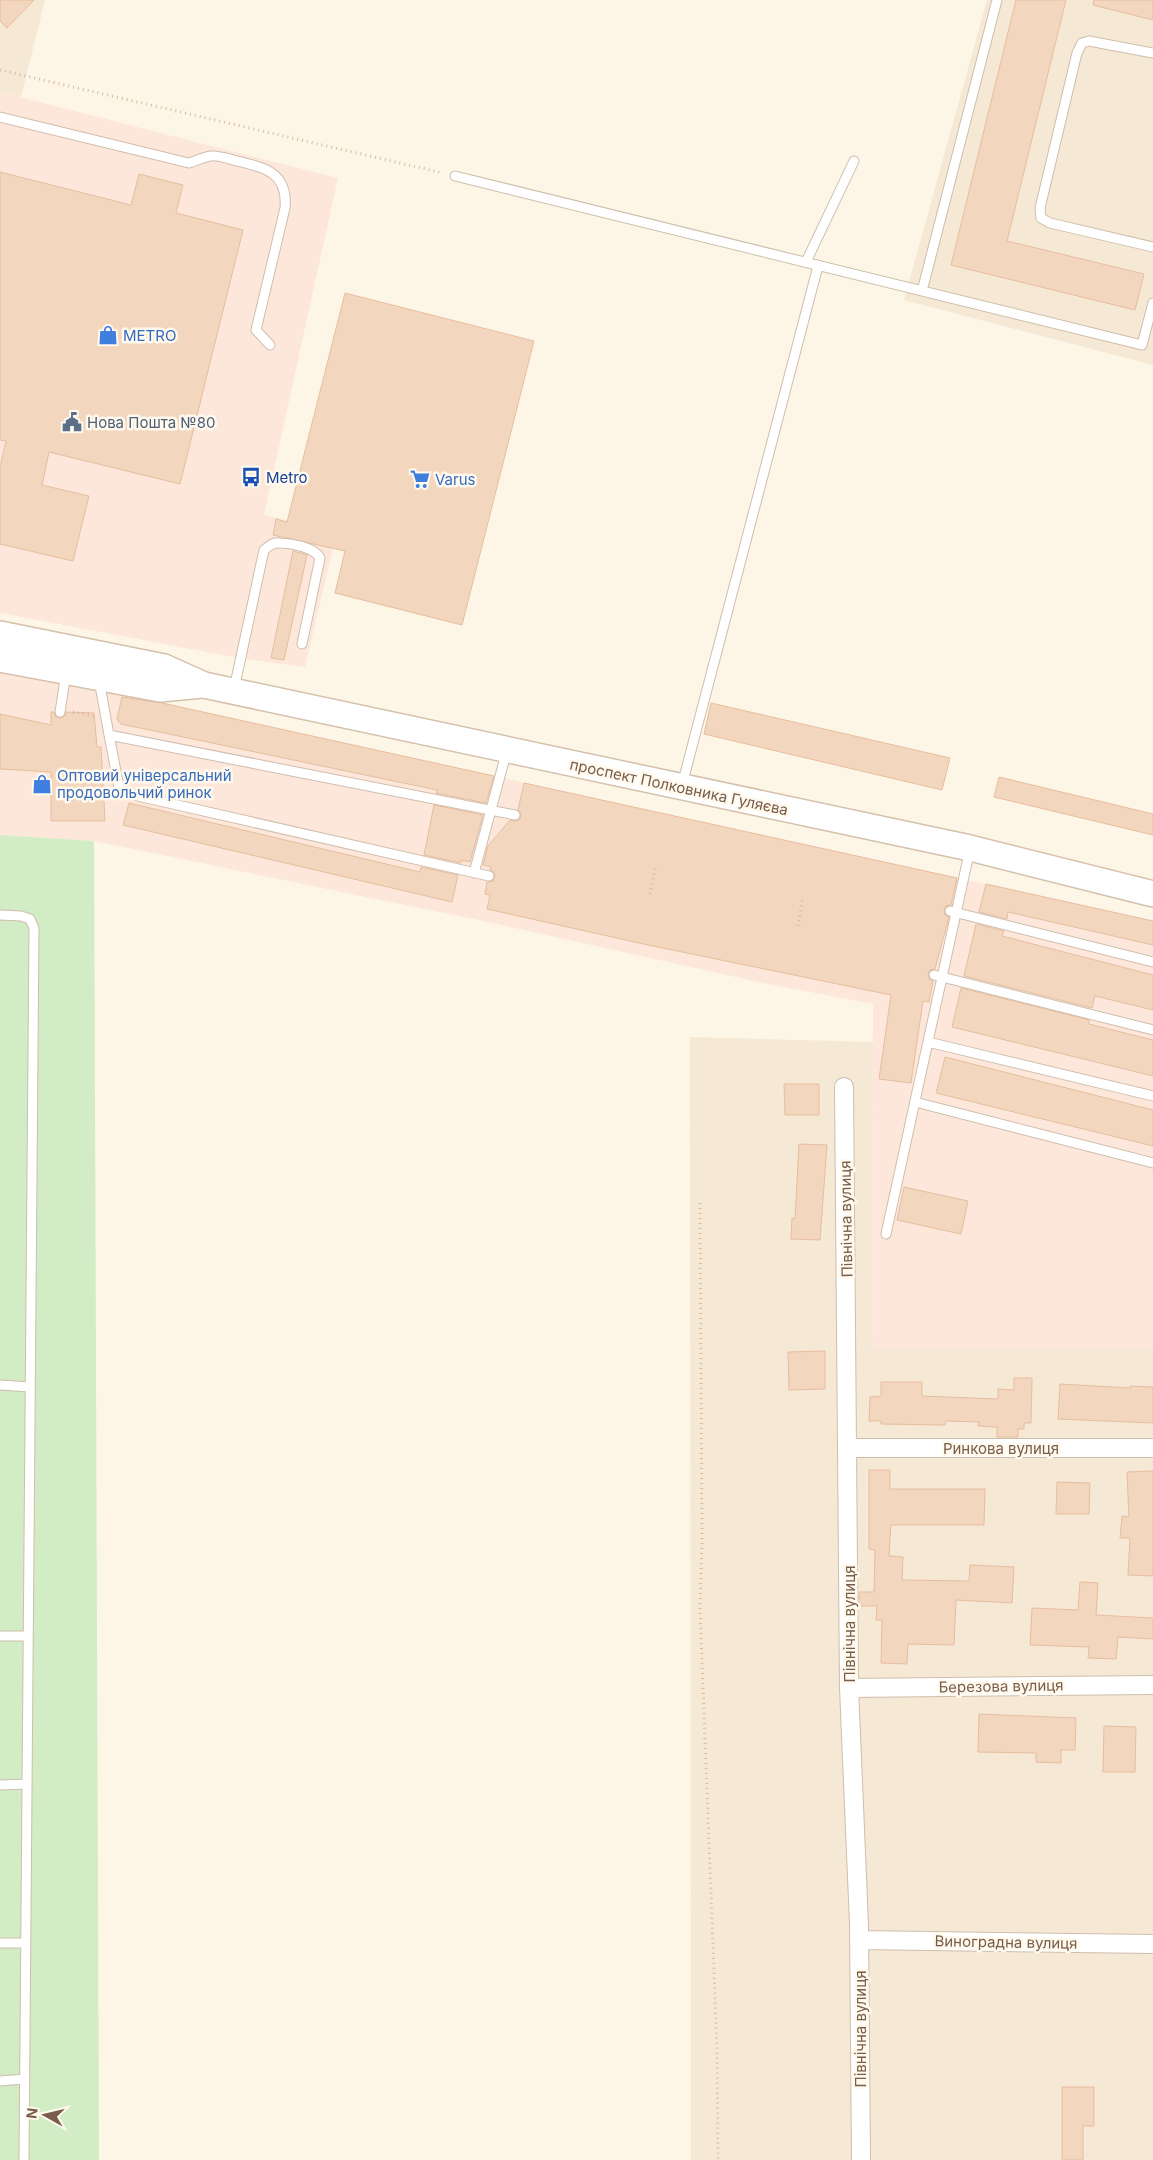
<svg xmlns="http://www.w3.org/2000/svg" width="1153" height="2160" viewBox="0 0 1153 2160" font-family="Inter,sans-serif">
<rect width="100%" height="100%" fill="#fdf6e7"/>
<path fill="#f5e8d5" d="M0 0H45L21 97 0 92Z
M987 0H1153V365L904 300Z
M690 1037 873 1042 872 1350H1153V2160H691Z"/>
<path fill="#fde7db" d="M0 92 338 178 264 515 337 531 305 667 233 657 0 613Z
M0 671 90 687 1153 921V1350H872L873 1004 758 982 483 921 94 841 0 835Z"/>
<path fill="#d2ecc5" d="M0 835 94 841 99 2160H0Z"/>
<path fill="#f3d6be" stroke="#e7bd9e" d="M0 0H34L7 28 0 21Z
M1016 0H1066L1007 241 1144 274 1135 310 951 265Z
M1094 0H1153V20L1093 5Z
M0 172 131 205 139 174 183 185 176 213 243 230 180 484 49 452 42 485 89 496 73 561 0 544V467L6 441 0 440Z
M345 293 534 341 462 625 335 593 345 551 273 535 276 519 287 522Z
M293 551 307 555 284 660 271 658Z
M122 697 162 703 494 776 486 803 436 793 437 790 121 724 117 719Z
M711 703 950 758 942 790 704 734Z
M51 712H54L56 717 60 718 65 716 66 712 94 713 97 747H101L105 821H51V772L0 769V714L51 725Z
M999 777 1153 814V835L994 797Z
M524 783 957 878 951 905 946 906 944 910 945 915 949 917 935 969 930 970 928 974 929 979 933 981 929 1002 923 1001 911 1083 879 1079 891 995 648 945 487 909 490 895 485 894 487 882 493 881 495 877 494 872 490 870 491 867 483 865 488 846 510 820 517 821 520 819 521 813 518 810Z
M129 803 420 872 421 867 458 875 452 902 123 825Z
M434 805 483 815 470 862 461 860V863L424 855Z
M986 884 1153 921V945L1008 912 1007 919 979 912Z
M976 924 1004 931 1002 936 1153 975V1010L1095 996 1092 1008 964 976Z
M961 988 1089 1020V1024L1153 1040V1076L952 1027Z
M945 1057 1153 1110V1146L936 1093Z
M784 1084H819V1115H785Z
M799 1144 827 1145 820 1240 791 1239 792 1218 795 1219Z
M904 1187 968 1201 961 1234 897 1220Z
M825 1351V1389L789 1390 788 1352Z
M1014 1378H1032L1031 1423H1024V1429H1018V1437H997V1427L978 1426 979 1422 946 1421 945 1425 881 1424V1421H869L870 1397 881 1396V1382H922V1396L998 1399V1389L1014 1390Z
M1060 1384 1130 1388V1386L1153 1387V1423L1058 1419Z
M869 1470H890V1489H985L984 1525H891L889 1556 903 1557 902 1580 969 1581 970 1565 1014 1567 1012 1603 956 1600 954 1645 908 1644 907 1664 881 1663 882 1620H876L877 1606H859V1592H874L875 1550 869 1549Z
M1153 1471V1576L1128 1575 1130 1538H1120L1122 1516 1129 1517 1127 1472Z
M1057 1482 1090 1483 1089 1514H1056Z
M1080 1582 1098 1583 1096 1615 1153 1618V1639L1118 1637 1116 1659 1088 1658 1089 1647 1030 1645 1032 1608 1078 1610Z
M979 1714 1076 1718 1075 1750H1061V1763L1036 1762V1753L978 1752Z
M1104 1726 1136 1727 1135 1772H1103Z
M1062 2087H1094V2126H1083V2160H1062Z"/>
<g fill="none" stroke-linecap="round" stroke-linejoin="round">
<defs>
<path id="service" d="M1153 53 1089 41 1082 43 1077 53 1040 208 1041 218 1050 223 1153 247
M0 117 189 163C196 161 203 157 211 156 218 155 229 159 237 161 266 168 288 173 285 208L256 330 270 345
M455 176 1142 345 1153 303
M806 262 854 161
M922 291 997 0
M99 680 109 735 515 815
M234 689 264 550C269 546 273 542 279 543 291 543 314 547 320 558L302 644
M60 712 66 673
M109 735 120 792 489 876
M682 785 818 266
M474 873 507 750
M950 911 1153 962
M0 915 21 916 30 919 34 928 24 2160
M934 975 1153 1030
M928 1042 1153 1096
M915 1102 1153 1163
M886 1234 970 849
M0 1385 30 1387
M0 1636H28
M0 1785 27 1784
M0 1943H25
M0 2081 24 2079"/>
<path id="minor" d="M844 1087 849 1688 859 1924 861 2160
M848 1448H1153
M849 1688 1153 1685
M860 1940 1153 1944"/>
<path id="secondary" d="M0 634 164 667 204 685 970 848 1153 894
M0 659 160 689 202 685"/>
</defs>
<use href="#service" stroke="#cfbeac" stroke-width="11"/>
<use href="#minor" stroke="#cfbeac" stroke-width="20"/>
<use href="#secondary" stroke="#d5c0ac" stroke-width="28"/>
<path stroke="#d9b9a0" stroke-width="3" stroke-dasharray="1 4" stroke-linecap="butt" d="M0 70 443 173
M73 712 94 716
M650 894 656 865
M798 926 803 897
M700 1203 702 1541 700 1609 717 2048 718 2160"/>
<use href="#service" stroke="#fff" stroke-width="9"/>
<use href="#minor" stroke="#fff" stroke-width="18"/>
<use href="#secondary" stroke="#fff" stroke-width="25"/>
</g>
<defs>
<symbol id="shop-bare" viewBox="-9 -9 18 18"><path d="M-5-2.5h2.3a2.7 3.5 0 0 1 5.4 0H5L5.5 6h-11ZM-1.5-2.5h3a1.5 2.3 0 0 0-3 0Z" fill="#3f7fe0" stroke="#fff9ee" stroke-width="2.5" paint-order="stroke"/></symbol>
<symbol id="civic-bare" viewBox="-9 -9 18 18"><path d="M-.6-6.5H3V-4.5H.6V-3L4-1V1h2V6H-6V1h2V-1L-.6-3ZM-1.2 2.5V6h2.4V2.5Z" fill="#5c6f8a" stroke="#fff9ee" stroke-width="2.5" paint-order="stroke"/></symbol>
<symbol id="bus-bare" viewBox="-9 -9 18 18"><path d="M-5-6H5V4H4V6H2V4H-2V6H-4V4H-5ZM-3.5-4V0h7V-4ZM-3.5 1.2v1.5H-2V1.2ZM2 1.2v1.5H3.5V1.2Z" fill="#1a4fb4" stroke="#fff9ee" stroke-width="2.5" paint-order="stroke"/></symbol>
<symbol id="supermarket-bare" viewBox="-9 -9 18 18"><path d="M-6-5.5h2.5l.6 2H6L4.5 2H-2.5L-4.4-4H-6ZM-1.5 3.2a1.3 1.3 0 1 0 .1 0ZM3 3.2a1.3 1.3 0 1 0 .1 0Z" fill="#3f7fe0" stroke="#fff9ee" stroke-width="2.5" paint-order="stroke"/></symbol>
</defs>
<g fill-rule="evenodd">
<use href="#shop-bare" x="94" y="321" width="28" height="28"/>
<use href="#civic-bare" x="58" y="408" width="28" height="28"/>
<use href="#bus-bare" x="237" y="463" width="28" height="28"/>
<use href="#supermarket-bare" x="406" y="465" width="28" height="28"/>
<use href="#shop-bare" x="28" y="770" width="28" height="28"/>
</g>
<g text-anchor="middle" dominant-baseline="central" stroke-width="5" stroke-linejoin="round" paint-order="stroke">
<g font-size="15" fill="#366cbe" stroke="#fff9ee" text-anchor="start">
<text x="123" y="335">METRO</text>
<text x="435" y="479">Varus</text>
<text x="57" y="775">Оптовий універсальний<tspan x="57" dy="17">продовольчий ринок</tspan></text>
</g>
<g font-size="15" fill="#4e5e75" stroke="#fff9ee" text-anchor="start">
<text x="87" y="422">Нова Пошта №80</text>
</g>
<g font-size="15" fill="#164399" stroke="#fff9ee" text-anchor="start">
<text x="266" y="477">Metro</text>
</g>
<g font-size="15" fill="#785d4a" stroke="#fff9ee">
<text transform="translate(679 787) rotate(12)">проспект Полковника Гуляєва</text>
<text transform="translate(846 1219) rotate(-91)">Північна вулиця</text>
<text x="1001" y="1448">Ринкова вулиця</text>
<text transform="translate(849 1624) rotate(-90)">Північна вулиця</text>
<text transform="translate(1001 1686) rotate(-1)">Березова вулиця</text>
<text transform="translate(1006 1942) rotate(1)">Виноградна вулиця</text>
<text transform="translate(860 2029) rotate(-90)">Північна вулиця</text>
</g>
</g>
<g transform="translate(45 2115) rotate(278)" stroke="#fff9ee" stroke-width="4" paint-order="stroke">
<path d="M0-4L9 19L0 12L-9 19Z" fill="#785d4a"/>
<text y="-8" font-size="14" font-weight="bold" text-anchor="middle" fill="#785d4a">N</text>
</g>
</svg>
